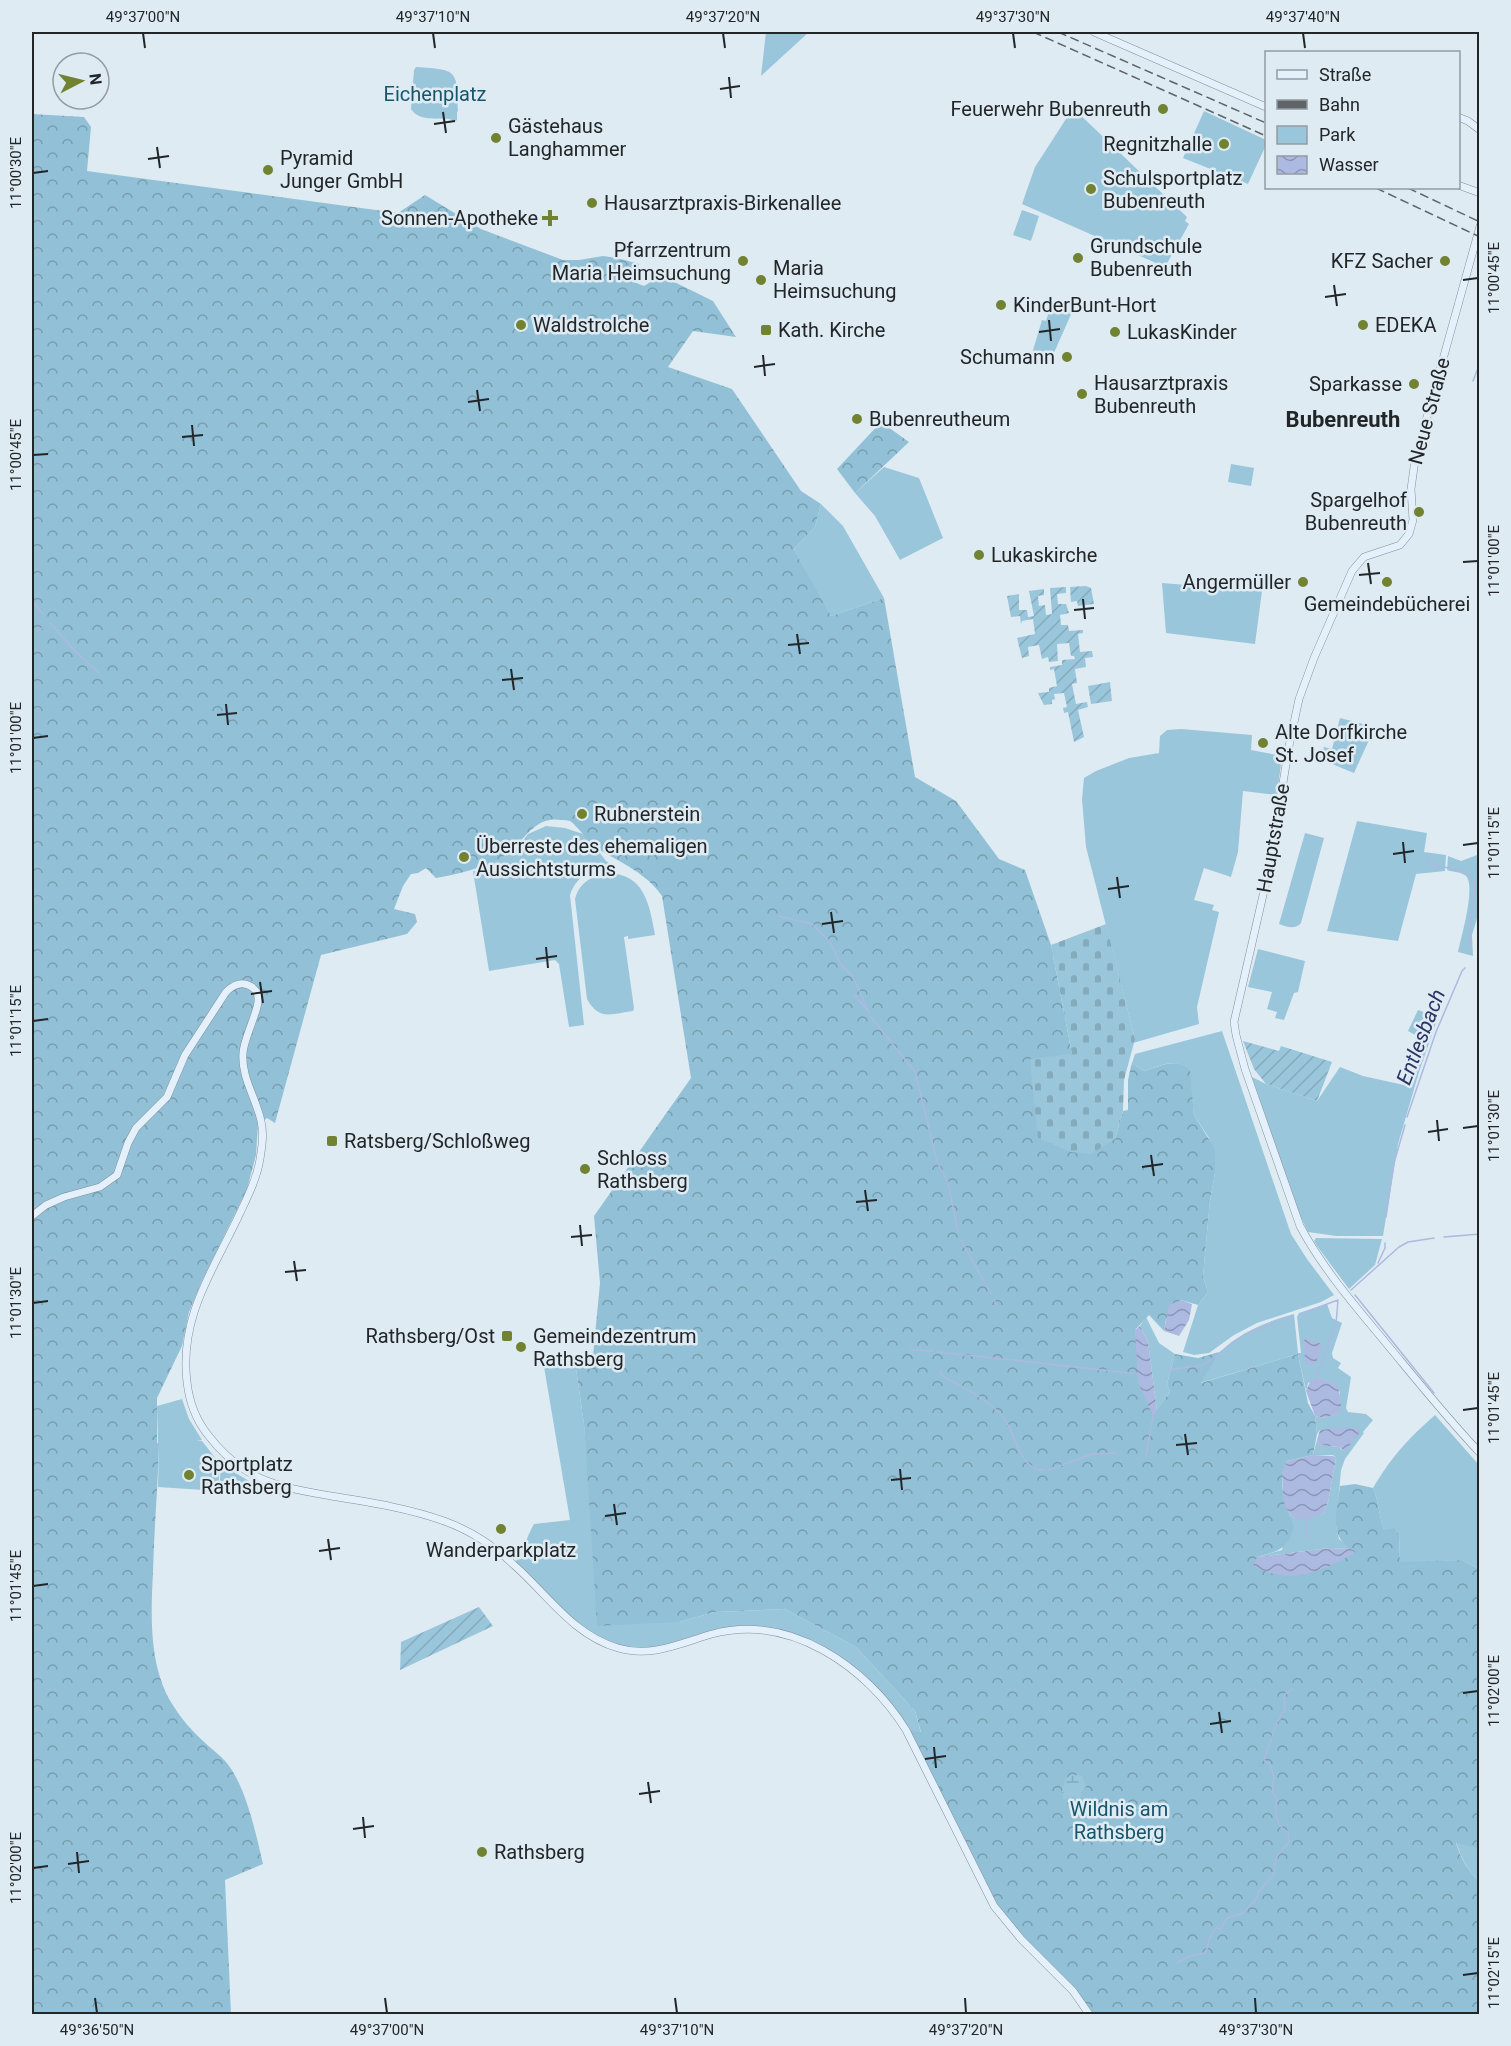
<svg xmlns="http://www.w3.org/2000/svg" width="1511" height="2046" viewBox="0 0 1511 2046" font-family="Roboto,sans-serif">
<defs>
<pattern id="forest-crowns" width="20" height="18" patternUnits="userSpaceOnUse" patternTransform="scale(1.5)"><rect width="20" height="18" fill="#92c1d7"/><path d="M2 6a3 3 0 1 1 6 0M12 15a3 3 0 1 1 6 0" fill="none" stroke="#779dae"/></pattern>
<pattern id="wetland-marsh" width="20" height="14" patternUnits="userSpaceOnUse" patternTransform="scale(1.5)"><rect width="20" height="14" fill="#9ac6db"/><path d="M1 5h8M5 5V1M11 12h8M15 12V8" fill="none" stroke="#84aabc"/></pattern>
<pattern id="cemetery-stones" width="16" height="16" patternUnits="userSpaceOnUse" patternTransform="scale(1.5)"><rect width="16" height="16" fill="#9ac6db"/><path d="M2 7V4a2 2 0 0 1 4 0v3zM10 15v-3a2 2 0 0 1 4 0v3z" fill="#84aabc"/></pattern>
<pattern id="garden-furrows" width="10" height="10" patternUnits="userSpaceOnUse" patternTransform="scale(1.5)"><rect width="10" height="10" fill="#9ac6db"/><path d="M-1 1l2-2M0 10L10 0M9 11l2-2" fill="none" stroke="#84aabc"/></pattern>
<pattern id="water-waves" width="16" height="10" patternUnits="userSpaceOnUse" patternTransform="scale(1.5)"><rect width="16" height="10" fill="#acb9e1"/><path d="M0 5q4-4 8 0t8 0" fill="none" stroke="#8c96b6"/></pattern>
</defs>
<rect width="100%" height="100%" fill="#dfebf2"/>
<path fill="#9ac6db" d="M766 32H809L761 76Z
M416 67C458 70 457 69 458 111L457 112V120L454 122 450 119C436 118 418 121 411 109L414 70Z
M1073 108 1187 217 1185 221 1189 224 1165 267 1022 204 1035 167Z
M1204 111 1266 140V145L1248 184 1183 158Z
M1022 210 1039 216 1031 241 1013 235Z
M1050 308 1072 312 1050 362 1031 357 1042 320 1046 321Z
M1231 464 1254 468 1251 486 1228 482Z
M884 467 919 478 943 538 900 560 875 516 855 493Z
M821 504 843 526 884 598 831 616C820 592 804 572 794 549L815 527Z
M1162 583 1262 591 1255 644 1166 633Z
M1340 718 1375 727 1354 773 1320 759 1324 747 1332 749Z
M1181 729 1252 735 1251 750 1282 756 1277 795 1243 791 1238 852 1231 877 1204 868 1194 900 1214 905 1212 910 1219 912 1197 1007 1199 1024 1133 1043 1135 1039 1086 847 1082 799 1084 778 1096 771 1129 758 1159 753 1160 736 1167 730Z
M1357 821 1427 833 1424 852 1446 855 1445 871 1416 874 1398 941 1327 931Z
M546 826 565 828 586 835 606 861 618 869C597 865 577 874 570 895L584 1025 569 1027 559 964 555 960 489 971 473 871 479 872 477 867 515 851 528 834Z
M1305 833 1324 838 1301 923C1295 930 1287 927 1279 924Z
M1477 855 1480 856 1479 912 1472 935 1473 956 1458 952C1461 938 1476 886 1466 876 1462 872 1452 872 1447 870L1448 856 1461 861Z
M600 874C643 869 649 901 655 935L628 939V936L624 937 634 1008 633 1011C611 1014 599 1021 587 999L575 899C578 886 587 879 600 874Z
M1258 949 1305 961 1298 992 1294 993 1284 1020 1275 1018 1277 1012 1267 1009 1272 992 1248 987Z
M1418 1010 1438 1017 1419 1072 1398 1144 1383 1236H1336L1308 1232 1297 1209 1252 1077 1266 1084 1317 1101 1340 1067 1363 1076 1404 1085 1426 1041 1408 1031Z
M1222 1031 1291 1234 1307 1259 1334 1295 1321 1302 1257 1323 1234 1335 1209 1353 1194 1355 1183 1352 1198 1305 1208 1292 1203 1276 1210 1200 1215 1173 1209 1138 1194 1115 1189 1070C1175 1057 1160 1066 1144 1071L1136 1066H1131L1135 1054Z
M1316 1238 1382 1239 1375 1265 1349 1289 1317 1246 1314 1241Z
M1327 1304 1332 1318 1342 1323 1332 1353 1333 1358 1341 1363 1338 1368 1351 1377 1346 1408 1348 1412 1366 1414 1373 1420 1363 1432 1364 1433 1345 1459 1341 1470 1336 1526 1339 1539 1351 1549 1329 1548 1257 1557 1282 1550 1290 1516 1285 1507 1295 1519 1323 1514 1328 1502 1336 1458 1333 1455H1313L1317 1440 1319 1445 1339 1447 1342 1450 1357 1428 1320 1430 1317 1434 1315 1416 1323 1418 1338 1414 1340 1392C1330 1381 1322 1376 1308 1383L1306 1391 1298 1354 1200 1383C1206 1373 1212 1359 1221 1351 1240 1332 1268 1321 1294 1314L1298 1353H1301L1297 1317 1299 1313Z
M1146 1317 1159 1343 1175 1354 1167 1384 1170 1392 1157 1410 1148 1342 1140 1326Z
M574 1355 584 1424 590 1496 679 1622 715 1612 785 1609 856 1647 915 1711 921 1733 906 1730 873 1687 804 1641 745 1629 637 1651 593 1638 514 1564C524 1552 526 1537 534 1524L570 1520 543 1361Z
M182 1399 189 1419 202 1440 197 1441H202L220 1464 218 1491 158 1487 159 1444H158L157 1406Z
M1435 1415 1479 1465V1569L1462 1560 1400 1563 1399 1536 1384 1530C1379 1516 1379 1502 1373 1488 1392 1456 1408 1439 1435 1415Z
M221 1464 259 1487 291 1496 219 1492Z
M1456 1842 1479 1849V1881C1467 1870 1461 1857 1456 1842Z"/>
<path fill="url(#forest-crowns)" d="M32 114 84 117 91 127 87 171 398 213 425 195 481 229 563 260H579L603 256 617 258 639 264 634 282 644 286 652 281 656 273 713 301 736 337 693 331 668 367 732 389 801 491 821 504 815 527 794 549C805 572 820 592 831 616L884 598 915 777 956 801 999 859 1025 870 1051 945 1072 1054 1115 1139 1123 1111 1128 1110V1080L1131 1066H1136L1144 1071C1161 1066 1176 1057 1190 1070L1194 1115 1215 1149V1173L1210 1200 1203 1276 1208 1292 1198 1305 1181 1300 1166 1319 1164 1331 1149 1315 1135 1330 1153 1415 1170 1392 1167 1384 1175 1354 1198 1358 1219 1352 1201 1383 1298 1354 1308 1403 1315 1416 1317 1434 1313 1455 1287 1461C1276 1483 1286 1506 1294 1527 1286 1551 1280 1550 1257 1557L1355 1552C1327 1537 1337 1513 1340 1486L1355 1484 1373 1488C1379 1502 1379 1516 1384 1530L1395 1528 1399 1536 1400 1562 1462 1560 1479 1569V1849L1456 1843C1461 1858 1467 1870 1479 1881V2014H1089L1084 2006 1005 1921 906 1730 921 1732 915 1711 856 1647 785 1609 715 1612 679 1622 597 1626 584 1424 574 1355 593 1356 600 1283 594 1216 691 1078 662 896C647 874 622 863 600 850 589 844 577 825 570 821 567 820 564 820 561 820 532 815 523 846 502 857 481 869 458 874 436 878L426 868 418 873 411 874 403 886 394 909 415 914 417 922 407 934 321 955 275 1123 267 1118 258 1124 256 1155 247 1189 201 1283 189 1312 182 1346 157 1398V1443L159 1444C158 1487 154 1529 153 1572 151 1612 149 1656 166 1693 175 1711 188 1727 202 1740 210 1748 219 1754 226 1762 246 1786 256 1834 263 1864L225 1880 231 2014H32Z
M881 422 909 442 855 493 837 469Z"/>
<path fill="url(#wetland-marsh)" d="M1079 1775 1082 1776 1086 1786 1080 1797 1063 1799 1062 1786 1065 1784 1064 1782 1069 1776Z"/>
<path fill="url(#cemetery-stones)" d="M1106 924 1135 1039 1124 1080 1123 1111 1115 1139 1091 1154 1071 1152 1038 1138 1030 1059 1072 1054 1051 945Z"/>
<path fill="url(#garden-furrows)" d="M1086 586 1091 588 1094 604 1078 606 1077 601 1071 602 1070 587Z
M1066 587V593L1057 594 1058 604H1066L1069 613 1060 615 1061 625H1068L1069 631 1083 630V633L1078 634 1080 652 1092 651 1093 657 1085 658 1086 667 1075 669 1077 683 1072 684 1076 704 1087 702 1088 707 1078 710 1084 737 1074 742 1068 712 1064 713 1063 708 1067 707 1064 693 1054 694 1055 699 1052 700V704L1044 705 1038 693 1049 692V688L1057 686 1054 669 1050 670V667L1062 665V660L1075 659 1074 656H1071L1069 643 1057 644 1058 661 1049 662 1048 657 1042 659 1039 645 1028 647 1029 656 1022 658 1017 638 1035 634 1033 619 1022 621 1021 624 1020 616 1011 617 1007 596 1019 594V610H1027L1028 617 1034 616 1029 591 1044 589V595L1038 596 1039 606 1045 605 1046 615 1052 614 1050 588Z
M1110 682 1112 701 1091 704 1088 686Z
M1243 1041 1279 1051 1281 1046 1332 1062 1317 1101 1266 1084 1254 1069Z
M479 1607 493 1626 400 1670 401 1642Z"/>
<path fill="url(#water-waves)" d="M1181 1300 1192 1304 1189 1320 1179 1336 1164 1331 1169 1305Z
M1140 1326 1148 1342 1157 1410 1153 1416 1138 1382 1135 1330Z
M1306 1339 1323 1344 1315 1365 1306 1364 1303 1341Z
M1311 1379H1322L1337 1385C1340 1393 1343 1407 1339 1414L1323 1418 1315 1416 1306 1391Z
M1336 1428H1357L1361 1431 1345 1451 1339 1447 1319 1445 1317 1440 1320 1430Z
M1313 1455 1333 1456 1336 1458 1328 1502 1323 1514 1306 1519H1295L1285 1507 1283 1496 1282 1471 1287 1461Z
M1329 1548 1351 1549 1356 1552C1332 1566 1304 1581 1275 1574 1267 1573 1260 1569 1253 1566L1257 1557Z"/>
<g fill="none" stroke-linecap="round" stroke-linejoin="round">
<path stroke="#acb9e1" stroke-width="1.5" d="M1473 381 1480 363
M32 601 44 615
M50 623 75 651 99 673
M37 632 42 628
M32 637 33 635
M1428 858 1429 864 1464 871 1471 876 1475 891 1470 926V948
M778 916 812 924 830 942 841 965 853 977
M855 981 869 1013
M854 994 867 1010
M871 1017 915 1072 929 1128
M1407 1117 1436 1032 1462 971 1465 968
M930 1133 937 1162 948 1182 958 1232
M1386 1217 1394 1163 1405 1125
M1444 1237 1480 1234
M961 1240 991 1294
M1378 1263 1385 1248V1243
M1351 1290 1399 1247 1408 1242 1434 1238
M1355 1295 1434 1393
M994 1300 997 1305
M1300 1314 1338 1300
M911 1350 933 1351
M937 1352 1139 1374
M1168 1370 1203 1365 1244 1335 1292 1316
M940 1372 944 1377C963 1387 989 1400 1003 1417 1016 1432 1019 1471 1044 1470
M1316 1379 1336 1324 1338 1300
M1146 1457 1153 1416
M1049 1470 1092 1454 1117 1453
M1306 1540V1519
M1177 1963 1190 1956 1204 1953 1207 1949 1209 1939 1216 1928 1221 1929 1227 1918 1241 1914 1256 1900 1258 1893 1274 1874 1276 1858 1280 1852 1289 1843 1288 1832C1275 1826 1275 1811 1277 1799L1272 1791 1274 1778 1271 1766 1264 1760 1277 1722 1280 1719 1281 1714 1285 1711 1284 1695 1292 1689"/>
<defs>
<path id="secondary" d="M1094 32 1266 107
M1458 117 1468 121 1480 130
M1458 185 1480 193
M1480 226 1415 460 1411 489 1413 520 1409 534 1400 545 1364 557 1352 571 1314 658 1299 699 1289 746 1269 869 1234 1022 1236 1035 1245 1069 1300 1226C1324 1271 1358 1309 1390 1348 1419 1383 1448 1419 1480 1453
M32 1216 46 1205 64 1197 100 1187 117 1175 128 1143 136 1128 167 1097 185 1055 226 992C234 984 243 981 252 987 256 991 258 992 258 998 260 1008 244 1037 243 1053 241 1077 256 1098 261 1121 264 1134 262 1146 260 1159 257 1178 248 1196 240 1213 214 1269 179 1316 187 1382 189 1400 196 1420 208 1435 218 1448 231 1461 245 1470 270 1486 302 1491 331 1496 368 1502 408 1508 444 1521 469 1530 494 1546 514 1565 548 1595 573 1635 618 1648 651 1658 681 1643 712 1634 790 1613 867 1667 906 1730L994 1906 1021 1939 1073 1991 1089 2014"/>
</defs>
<use href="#secondary" stroke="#838f94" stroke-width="8"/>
<use href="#secondary" stroke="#e4f0fc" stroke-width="7"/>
<path stroke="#5e6468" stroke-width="1.5" stroke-dasharray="9 4.5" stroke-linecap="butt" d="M1033 32 1266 136
M1058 32 1266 123
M1376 188 1480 237
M1408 188 1480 222"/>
</g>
<path fill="none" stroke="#222629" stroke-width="2" d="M143 33 145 48M433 33 435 48M723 33 725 48M1013 33 1015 48M1303 33 1305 48M729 77 731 98M720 89 740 86M443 112 446 133M434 124 455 121M157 147 160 168M148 159 169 156M33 173 48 171M1463 280 1478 278M1334 285 1337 306M1325 297 1346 294M1049 320 1051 341M1039 332 1060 329M763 355 765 376M754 367 775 364M477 390 480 411M468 402 489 399M192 425 194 446M182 437 203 435M33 455 48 454M1463 562 1478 561M1368 563 1371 584M1359 575 1380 573M1083 599 1085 619M1074 610 1094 608M797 634 800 654M788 645 809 643M511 669 514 690M502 680 523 678M226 704 228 725M217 715 237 713M33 738 48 736M1403 842 1405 863M1463 845 1478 843M1393 854 1414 851M1117 877 1120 898M1108 889 1129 886M831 912 834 933M822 924 843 921M546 947 548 968M536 959 557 956M260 982 263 1003M251 994 272 991M33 1021 48 1019M1437 1120 1439 1141M1463 1128 1478 1126M1428 1132 1448 1129M1151 1155 1154 1176M1142 1167 1163 1164M865 1190 868 1211M856 1202 877 1200M580 1225 582 1246M571 1237 592 1235M294 1261 297 1281M285 1272 306 1270M33 1303 48 1301M1463 1410 1478 1408M1185 1434 1188 1455M1176 1445 1197 1443M900 1469 902 1490M891 1480 911 1478M614 1504 617 1525M605 1516 626 1513M328 1539 331 1560M319 1551 340 1548M33 1586 48 1584M1463 1693 1478 1691M1219 1712 1222 1733M1210 1724 1231 1721M934 1747 936 1768M925 1759 946 1756M648 1782 651 1803M639 1794 660 1791M363 1817 365 1838M353 1829 374 1826M77 1852 79 1873M68 1864 89 1861M33 1868 48 1866M1463 1975 1478 1973M95 1998 97 2013M385 1998 387 2013M675 1998 677 2013M965 1998 966 2013M1255 1998 1256 2013"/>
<g fill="#718230" stroke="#dfebf2" stroke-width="2">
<circle cx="1163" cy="109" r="6"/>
<circle cx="496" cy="138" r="6"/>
<circle cx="1224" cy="144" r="6"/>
<circle cx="268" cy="170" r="6"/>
<circle cx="1091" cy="189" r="6"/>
<circle cx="592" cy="203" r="6"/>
<path d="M547 209h6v6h6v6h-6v6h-6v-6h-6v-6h6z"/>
<circle cx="1078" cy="258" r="6"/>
<circle cx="743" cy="261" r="6"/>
<circle cx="1445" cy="261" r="6"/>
<circle cx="761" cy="280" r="6"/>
<circle cx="1001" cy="305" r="6"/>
<circle cx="521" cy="325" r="6"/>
<circle cx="1363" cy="325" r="6"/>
<rect x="760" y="324" width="12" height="12" rx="3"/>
<circle cx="1115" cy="332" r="6"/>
<circle cx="1067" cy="357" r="6"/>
<circle cx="1414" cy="384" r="6"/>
<circle cx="1082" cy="394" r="6"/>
<circle cx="857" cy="419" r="6"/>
<circle cx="1419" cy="512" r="6"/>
<circle cx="979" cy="555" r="6"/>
<circle cx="1303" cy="582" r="6"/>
<circle cx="1387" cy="582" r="6"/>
<circle cx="1263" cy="743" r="6"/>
<circle cx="582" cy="814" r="6"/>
<circle cx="464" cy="857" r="6"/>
<rect x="326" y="1135" width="12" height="12" rx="3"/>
<circle cx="585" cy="1169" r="6"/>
<rect x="501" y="1330" width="12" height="12" rx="3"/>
<circle cx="521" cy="1347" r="6"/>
<circle cx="189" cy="1475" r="6"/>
<circle cx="501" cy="1529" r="6"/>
<circle cx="482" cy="1852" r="6"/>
</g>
<g text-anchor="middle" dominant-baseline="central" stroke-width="5" stroke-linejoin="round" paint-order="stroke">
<g font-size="20" fill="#18546b" stroke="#dfebf2">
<text x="435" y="94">Eichenplatz</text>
<text x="1119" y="1809">Wildnis am<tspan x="1119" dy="23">Rathsberg</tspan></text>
</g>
<g font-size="20" fill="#222629" stroke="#dfebf2" text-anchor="start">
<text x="1151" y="109" text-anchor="end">Feuerwehr Bubenreuth</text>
<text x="508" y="126">Gästehaus<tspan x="508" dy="23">Langhammer</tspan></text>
<text x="1212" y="144" text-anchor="end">Regnitzhalle</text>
<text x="280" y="158">Pyramid<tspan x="280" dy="23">Junger GmbH</tspan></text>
<text x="1103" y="178">Schulsportplatz<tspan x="1103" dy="23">Bubenreuth</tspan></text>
<text x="604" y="203">Hausarztpraxis-Birkenallee</text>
<text x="538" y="218" text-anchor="end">Sonnen-Apotheke</text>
<text x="1090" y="246">Grundschule<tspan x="1090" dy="23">Bubenreuth</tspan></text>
<text x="731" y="250" text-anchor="end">Pfarrzentrum<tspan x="731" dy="23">Maria Heimsuchung</tspan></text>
<text x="1433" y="261" text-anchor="end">KFZ Sacher</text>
<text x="773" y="268">Maria<tspan x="773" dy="23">Heimsuchung</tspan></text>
<text x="1013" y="305">KinderBunt-Hort</text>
<text x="533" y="325">Waldstrolche</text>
<text x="1375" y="325">EDEKA</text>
<text x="778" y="330">Kath. Kirche</text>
<text x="1127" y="332">LukasKinder</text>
<text x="1055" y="357" text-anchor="end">Schumann</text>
<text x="1094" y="383">Hausarztpraxis<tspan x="1094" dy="23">Bubenreuth</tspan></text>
<text x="1402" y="384" text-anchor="end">Sparkasse</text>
<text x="869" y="419">Bubenreutheum</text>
<text x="1407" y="500" text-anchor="end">Spargelhof<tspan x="1407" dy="23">Bubenreuth</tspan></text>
<text x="991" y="555">Lukaskirche</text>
<text x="1291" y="582" text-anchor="end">Angermüller</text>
<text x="1387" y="604" text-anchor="middle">Gemeindebücherei</text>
<text x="1275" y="732">Alte Dorfkirche<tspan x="1275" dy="23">St. Josef</tspan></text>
<text x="594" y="814">Rubnerstein</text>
<text x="476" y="846">Überreste des ehemaligen<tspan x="476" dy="23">Aussichtsturms</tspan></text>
<text x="344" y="1141">Ratsberg/Schloßweg</text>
<text x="597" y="1158">Schloss<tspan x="597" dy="23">Rathsberg</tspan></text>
<text x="495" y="1336" text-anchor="end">Rathsberg/Ost</text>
<text x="533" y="1336">Gemeindezentrum<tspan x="533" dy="23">Rathsberg</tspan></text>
<text x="201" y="1464">Sportplatz<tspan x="201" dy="23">Rathsberg</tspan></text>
<text x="501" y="1550" text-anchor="middle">Wanderparkplatz</text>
<text x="494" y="1852">Rathsberg</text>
</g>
<g font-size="20" fill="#222629" stroke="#dfebf2">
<text transform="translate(1429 411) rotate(-75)">Neue Straße</text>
<text transform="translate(1273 838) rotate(-80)">Hauptstraße</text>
</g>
<g font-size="21" font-style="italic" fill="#2b3568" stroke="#dfebf2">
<text transform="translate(1421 1037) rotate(-69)">Entlesbach</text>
</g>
<g font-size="22" font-weight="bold" fill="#222629" stroke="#dfebf2">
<text x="1343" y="419">Bubenreuth</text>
</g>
</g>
<rect width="1511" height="2046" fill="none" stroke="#dfebf2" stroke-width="66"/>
<rect x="1265" y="51" width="195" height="138" fill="#dfebf2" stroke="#939ca2" stroke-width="1.5"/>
<rect x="1277" y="70" width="30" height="9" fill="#e4f0fc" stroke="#939ca2" stroke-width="1.5"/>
<text x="1319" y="81" font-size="18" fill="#222629">Straße</text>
<rect x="1277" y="100" width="30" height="9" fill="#5e6468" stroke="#939ca2" stroke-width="1.5"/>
<text x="1319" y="111" font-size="18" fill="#222629">Bahn</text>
<rect x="1277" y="126" width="30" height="18" fill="#9ac6db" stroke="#939ca2" stroke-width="1.5"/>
<text x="1319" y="141" font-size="18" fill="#222629">Park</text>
<rect x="1277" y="156" width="30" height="18" fill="url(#water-waves)" stroke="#939ca2" stroke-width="1.5"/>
<text x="1319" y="171" font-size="18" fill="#222629">Wasser</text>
<g transform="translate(81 81) rotate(83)"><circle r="28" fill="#dfebf2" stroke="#939ca2" stroke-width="1.5"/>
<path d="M0-4.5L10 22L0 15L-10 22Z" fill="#718230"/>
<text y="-9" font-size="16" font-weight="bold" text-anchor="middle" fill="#222629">N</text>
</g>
<rect x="33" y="33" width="1445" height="1980" fill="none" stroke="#222629" stroke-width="2"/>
<g font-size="15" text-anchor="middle" fill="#222629">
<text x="143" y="22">49°37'00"N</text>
<text x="433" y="22">49°37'10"N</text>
<text x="723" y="22">49°37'20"N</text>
<text x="1013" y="22">49°37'30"N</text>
<text x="1303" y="22">49°37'40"N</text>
<text transform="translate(16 173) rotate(-90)" y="5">11°00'30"E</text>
<text transform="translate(1494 278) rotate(-90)" y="5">11°00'45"E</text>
<text transform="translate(16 455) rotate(-90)" y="5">11°00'45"E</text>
<text transform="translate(1494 561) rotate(-90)" y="5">11°01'00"E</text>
<text transform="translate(16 738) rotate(-90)" y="5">11°01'00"E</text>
<text transform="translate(1494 843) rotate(-90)" y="5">11°01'15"E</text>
<text transform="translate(16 1021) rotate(-90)" y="5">11°01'15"E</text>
<text transform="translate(1494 1126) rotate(-90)" y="5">11°01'30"E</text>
<text transform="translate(16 1303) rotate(-90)" y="5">11°01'30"E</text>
<text transform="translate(1494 1408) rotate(-90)" y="5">11°01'45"E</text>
<text transform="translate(16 1586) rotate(-90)" y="5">11°01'45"E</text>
<text transform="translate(1494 1691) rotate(-90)" y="5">11°02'00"E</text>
<text transform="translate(16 1868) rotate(-90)" y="5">11°02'00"E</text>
<text transform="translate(1494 1973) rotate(-90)" y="5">11°02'15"E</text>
<text x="97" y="2035">49°36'50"N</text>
<text x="387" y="2035">49°37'00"N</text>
<text x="677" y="2035">49°37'10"N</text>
<text x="966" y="2035">49°37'20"N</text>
<text x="1256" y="2035">49°37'30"N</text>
</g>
</svg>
